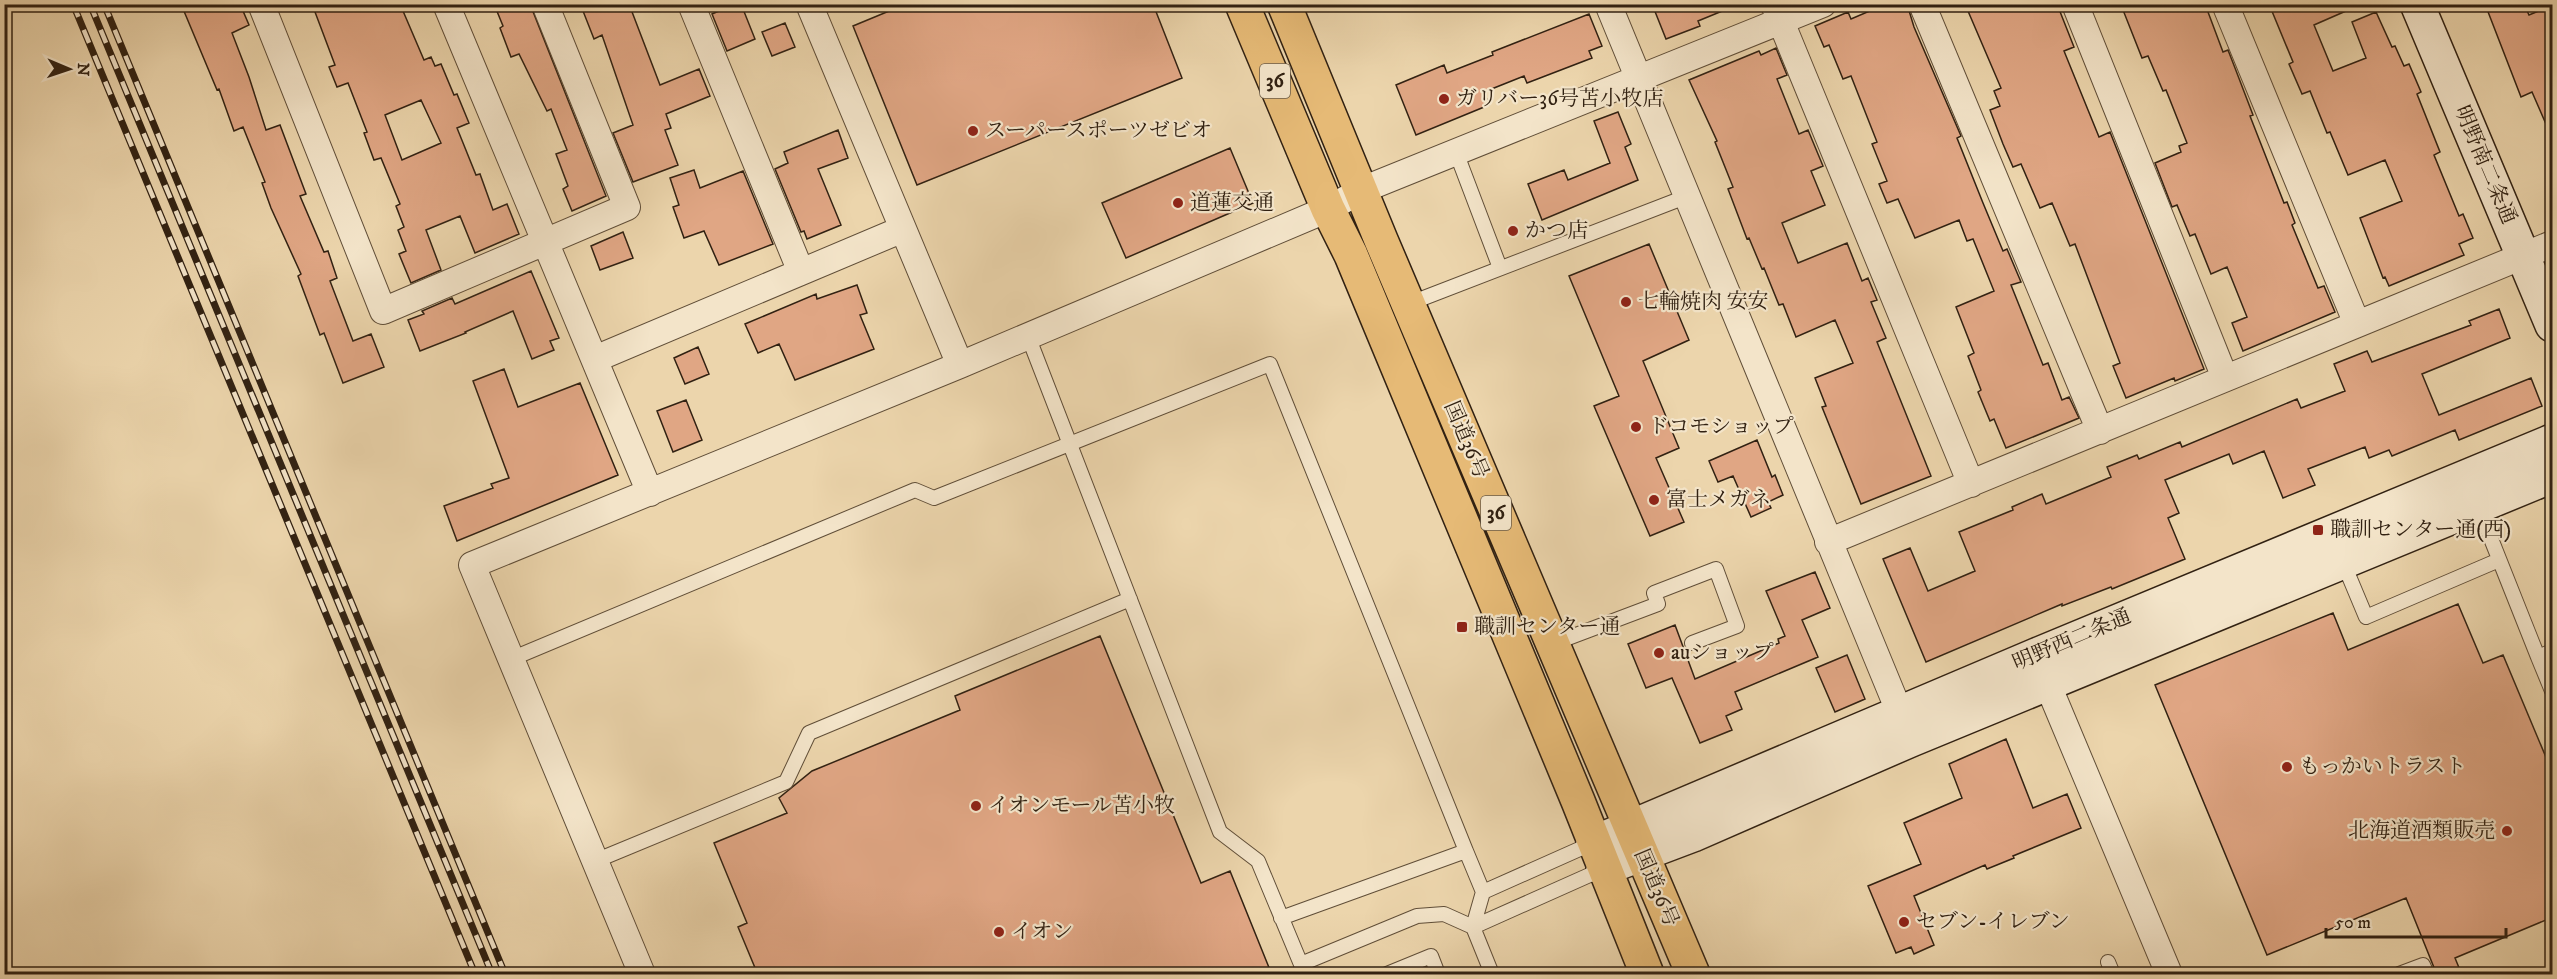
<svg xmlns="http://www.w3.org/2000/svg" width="2557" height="979" viewBox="0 0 2557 979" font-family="'IM FELL DW Pica','Noto Serif JP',serif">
<rect width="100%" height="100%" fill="#ecd5ac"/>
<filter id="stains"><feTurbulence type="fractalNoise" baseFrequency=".00333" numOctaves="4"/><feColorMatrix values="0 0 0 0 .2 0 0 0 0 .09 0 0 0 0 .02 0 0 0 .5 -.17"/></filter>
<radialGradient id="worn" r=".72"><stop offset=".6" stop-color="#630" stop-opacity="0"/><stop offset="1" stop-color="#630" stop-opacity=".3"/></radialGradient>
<path fill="#e0a684" stroke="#312112" stroke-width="1.5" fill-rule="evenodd" d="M181 4H240L249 25 232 33 249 77 266 130 280 125 306 194 300 196 324 252 328 251 337 278 330 281 353 341 371 334 384 367 343 383 324 333 320 335 298 276 301 274 271 208 262 183 265 182 243 127 234 131 219 89 217 90Z
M312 4H400L424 60 431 57 435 66 441 64 454 95 457 94 469 123 457 128 476 175 480 174 493 210 507 204 519 234 475 253 460 216 426 230 441 270 411 283 399 254 406 251 398 230 404 227 396 206 400 204 381 158 374 160 364 133 367 132 348 83 337 87 329 67 335 65ZM421 100 441 143 402 160 385 115Z
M494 4H530L606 196 572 211 563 189 568 186 556 154 567 150 551 109 547 111 519 54 511 57 500 28 503 26Z
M600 4H629L660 85 699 69 710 96 666 114 671 128 665 130 678 165 633 182 613 133 633 125 602 35 594 39 583 11Z
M735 4H741L755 39 727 51 712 14Z
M906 4H1153L1182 78 917 185 853 26Z
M1652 4H1737V5L1698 21 1700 26 1666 39Z
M1886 4H1907L1914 27 1961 136 1957 138 1983 203 2003 251 2007 249 2021 282 2011 285 2043 365 2048 363 2062 400 2069 397 2079 418 2006 448 1994 419 1990 421 1978 392 1981 390 1968 356 1974 353 1956 307 1994 291 1973 239 1967 241 1959 220 1915 238 1898 199 1887 203 1879 184 1887 181 1872 144 1877 142 1851 76 1843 79 1829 45 1824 47 1815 26 1848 12 1851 19Z
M1965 4H2057L2074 47 2064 51 2099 137 2110 132 2204 369 2175 381 2174 378 2126 398 2113 366 2120 363 2075 244 2070 246 2052 203 2040 208 2021 164 2013 167 2003 144 1990 110 2000 106 1994 91 2001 88Z
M2136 4H2205L2223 52 2228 50 2235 68 2253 115 2250 116 2284 203 2287 202 2295 223 2292 225 2318 288 2324 286 2335 312 2243 351 2232 323 2247 317 2227 267 2211 274 2195 234 2190 236 2177 205 2172 207 2155 163 2181 152 2179 146 2187 143 2166 90 2163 91 2148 56 2142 58 2123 10Z
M2269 4H2362L2314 25 2333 71 2366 58 2352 22 2376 12 2392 47 2395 46 2404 66 2409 64 2421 92 2417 94 2440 152 2434 155 2459 216 2463 214 2473 238 2459 244 2464 255 2389 286 2385 277 2383 278 2360 218 2402 201 2385 160 2348 175 2330 132 2327 133 2310 91 2302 94 2289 64 2293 62Z
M2485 4H2524L2529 15 2553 5V140L2532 92 2521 97Z
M1589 14 1602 46 1589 51 1592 58 1527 83 1524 76 1484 92 1489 105 1416 135 1396 85 1444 65 1447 73 1493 55 1492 52Z
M785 23 795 47 772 56 762 32Z
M1776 48 1787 75 1777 79 1799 134 1808 130 1823 166 1811 171 1825 205 1782 223 1798 263 1847 243 1862 281 1868 278 1877 300 1871 302 1886 338 1877 342 1931 476 1861 504 1822 407 1826 406 1815 378 1853 363 1835 320 1796 337 1783 304 1779 305 1764 268 1762 269 1749 238 1747 239 1728 189 1733 187 1715 142 1717 141 1689 80 1759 51 1761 55Z
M1618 112 1631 144 1625 147 1638 180 1542 220 1528 184 1564 170 1568 180 1610 163 1594 121Z
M838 130 848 158 818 169 841 225 807 239 804 231 801 232 775 169 788 163 784 152Z
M1230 148 1253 203 1126 258 1102 203Z
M694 170 700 188 743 171 773 244 719 265 704 231 684 238 673 207 679 205 670 178Z
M623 232 633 258 600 270 591 246Z
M1649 244 1689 340 1643 361 1679 448 1656 458 1684 522 1650 536 1594 406 1619 396 1569 276Z
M531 271 559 338 550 341 554 350 532 359 513 311 465 332 466 333 420 351 408 320 424 314 422 311 452 298 455 304Z
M857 285 867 313 860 315 874 349 795 380 779 344 758 353 745 324 816 294 817 299Z
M2499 309 2510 338 2422 374 2439 415 2531 378 2542 406 2459 440 2455 430 2392 456 2389 450 2369 458 2365 447 2308 469 2315 485 2283 498 2264 451 2233 464 2229 454 2165 480 2179 513 2168 518 2185 559 2112 589 2111 587 2062 606V604L1926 662 1883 559 1910 548 1928 591 1975 571 1959 532 2013 510 2012 507 2042 494 2046 504 2111 477 2107 467 2137 455 2139 459 2180 442 2182 447 2297 399 2301 408 2345 391 2334 364 2367 351 2372 362 2471 325 2469 321Z
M698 347 709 374 685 384 674 358Z
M504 369 518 407 580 383 618 475 457 541 444 506 493 488 491 484 509 478 473 381Z
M686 400 702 440 673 452 657 411Z
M1757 440 1772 477 1775 475 1783 495 1768 502 1771 508 1751 517 1733 476 1718 482 1709 461Z
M1815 572 1830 608 1802 620 1818 657 1735 692 1742 709 1726 716 1732 730 1700 743 1672 678 1646 688 1628 644 1675 625 1695 679 1779 643 1778 639 1785 636 1766 591Z
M2458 604 2483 663 2503 655 2553 774V917L2455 958 2462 975H2437L2406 898 2267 955 2155 685 2333 613 2348 650Z
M1100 636 1201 883 1230 871 1272 975H758L738 927 747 923 714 843 787 813 779 798 812 771 960 710 955 696Z
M1847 655 1865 699 1835 712 1816 668Z
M2006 739 2033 808 2067 794 2081 828 2013 856 2014 858 1987 869 1985 865 1914 896 1934 945 1914 954 1911 947 1896 953 1868 886 1921 864 1904 823 1962 798 1949 764Z"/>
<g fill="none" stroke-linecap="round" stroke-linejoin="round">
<defs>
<path id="lane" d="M1456 152 1500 268
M1408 304 1688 196
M1028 336 1220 832 1258 861 1305 974
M2478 506 2538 657
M2343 562 2366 617 2499 560
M1552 644 1658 604 1654 593 1716 569 1737 626 1692 643
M2552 651 2538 657 2552 691
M511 659 915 490 934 498 1270 364 1466 851
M595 861 786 782 809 733 1130 599
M1483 892 1593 843
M1281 918 1466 851 1483 892 1473 927 1492 974
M2108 962 2113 974
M1301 964 1417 916 1444 914 1473 927 1603 869
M1387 974 1431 956 1438 974
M2399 974 2423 965 2427 974"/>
<path id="street" d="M261 4 383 311 627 207 545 4
M446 4 650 493
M691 4 801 272
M809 4 960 365
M1608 4 1906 728
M1922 4 2100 431
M2075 4 2225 378
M2225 4 2357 324
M1775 7 1971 484
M595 359 903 229
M1828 542 2552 244
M2040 666 2169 974
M642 974 472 565 960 365 1328 209 1362 190 1823 4"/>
<path id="secondary" d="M2417 4 2552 325
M1593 843 2036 655 2552 441
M1603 869 1693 835 1911 740 2552 476"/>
<path id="highway" d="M1242 4 1328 209 1351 255 1578 801 1647 974
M1284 4 1381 240 1693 974"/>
</defs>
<use href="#lane" stroke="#604e38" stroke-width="16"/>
<use href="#street" stroke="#604e38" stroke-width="28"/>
<use href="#secondary" stroke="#312112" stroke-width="36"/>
<use href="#highway" stroke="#312112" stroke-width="36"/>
<use href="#lane" stroke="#f3e4c9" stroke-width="14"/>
<use href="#street" stroke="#f3e4c9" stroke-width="26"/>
<use href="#secondary" stroke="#f3e4c9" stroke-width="33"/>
<use href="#highway" stroke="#e6ba76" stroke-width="33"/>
<defs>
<path id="rail" d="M73 4 475 974
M90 4 492 974
M104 4 505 974"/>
</defs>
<use href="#rail" stroke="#312112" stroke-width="7"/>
<use href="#rail" stroke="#f3e4c9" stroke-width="4.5" stroke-dasharray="14" stroke-linecap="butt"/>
</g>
<g fill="#8f2418" stroke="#f3e4c9" stroke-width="2">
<circle cx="1444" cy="99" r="6"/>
<circle cx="973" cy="131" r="6"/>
<circle cx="1178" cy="203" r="6"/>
<circle cx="1513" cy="231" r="6"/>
<circle cx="1626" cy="302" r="6"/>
<circle cx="1636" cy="427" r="6"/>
<circle cx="1654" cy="500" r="6"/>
<rect x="2312" y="524" width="12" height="12" rx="3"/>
<rect x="1456" y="621" width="12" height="12" rx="3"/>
<circle cx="1659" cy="653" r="6"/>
<circle cx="2287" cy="767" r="6"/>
<circle cx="976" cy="806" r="6"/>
<circle cx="2507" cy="831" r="6"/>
<circle cx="1904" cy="922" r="6"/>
<circle cx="999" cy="932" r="6"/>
</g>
<g text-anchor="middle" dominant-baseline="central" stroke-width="4.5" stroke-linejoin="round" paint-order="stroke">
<g fill="#f3e4c9" stroke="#6b5c49" stroke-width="1.5">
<rect x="1260" y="64" width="30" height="34" rx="4.5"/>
<rect x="1481" y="496" width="30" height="34" rx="4.5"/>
</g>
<g font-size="20" font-weight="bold" fill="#312112">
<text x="1275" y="81">36</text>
<text x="1496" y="513">36</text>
</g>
<g font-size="21" fill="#312112" stroke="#f3e4c9" text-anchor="start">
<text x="1456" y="99">ガリバー36号苫小牧店</text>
<text x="985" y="131">スーパースポーツゼビオ</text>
<text x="1190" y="203">道蓮交通</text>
<text x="1525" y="231">かつ店</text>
<text x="1638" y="302">七輪焼肉 安安</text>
<text x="1648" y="427">ドコモショップ</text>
<text x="1666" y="500">富士メガネ</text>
<text x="2330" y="530">職訓センター通(西)</text>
<text x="1474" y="627">職訓センター通</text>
<text x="1671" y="653">auショップ</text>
<text x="2299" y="767">もっかいトラスト</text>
<text x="988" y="806">イオンモール苫小牧</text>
<text x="2495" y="831" text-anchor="end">北海道酒類販売</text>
<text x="1916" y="922">セブン-イレブン</text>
<text x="1011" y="932">イオン</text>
</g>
<g font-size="21" fill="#312112" stroke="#f3e4c9">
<text transform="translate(2485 165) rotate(67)">明野南二条通</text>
<text transform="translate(1466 440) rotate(67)">国道36号</text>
<text transform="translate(2072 640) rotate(-23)">明野西二条通</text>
<text transform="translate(1656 888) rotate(67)">国道36号</text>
</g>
</g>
<rect width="2557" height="979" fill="none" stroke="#ecd5ac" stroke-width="24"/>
<rect x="6" y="6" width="2545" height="967" fill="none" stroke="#312112" stroke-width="3"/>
<rect x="12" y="12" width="2533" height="955" fill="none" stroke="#312112" stroke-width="1.5"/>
<g transform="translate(69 69) rotate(92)" stroke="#f3e4c9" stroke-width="4.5" paint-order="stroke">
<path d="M0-4.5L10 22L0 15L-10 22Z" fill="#312112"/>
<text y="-9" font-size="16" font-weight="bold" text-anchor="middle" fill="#312112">N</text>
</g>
<path d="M2326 928v9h180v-9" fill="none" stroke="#312112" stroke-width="3"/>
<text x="2335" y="928" font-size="18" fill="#312112" stroke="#f3e4c9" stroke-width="4.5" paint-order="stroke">50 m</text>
<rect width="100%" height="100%" filter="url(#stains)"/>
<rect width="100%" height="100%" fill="url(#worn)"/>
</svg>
